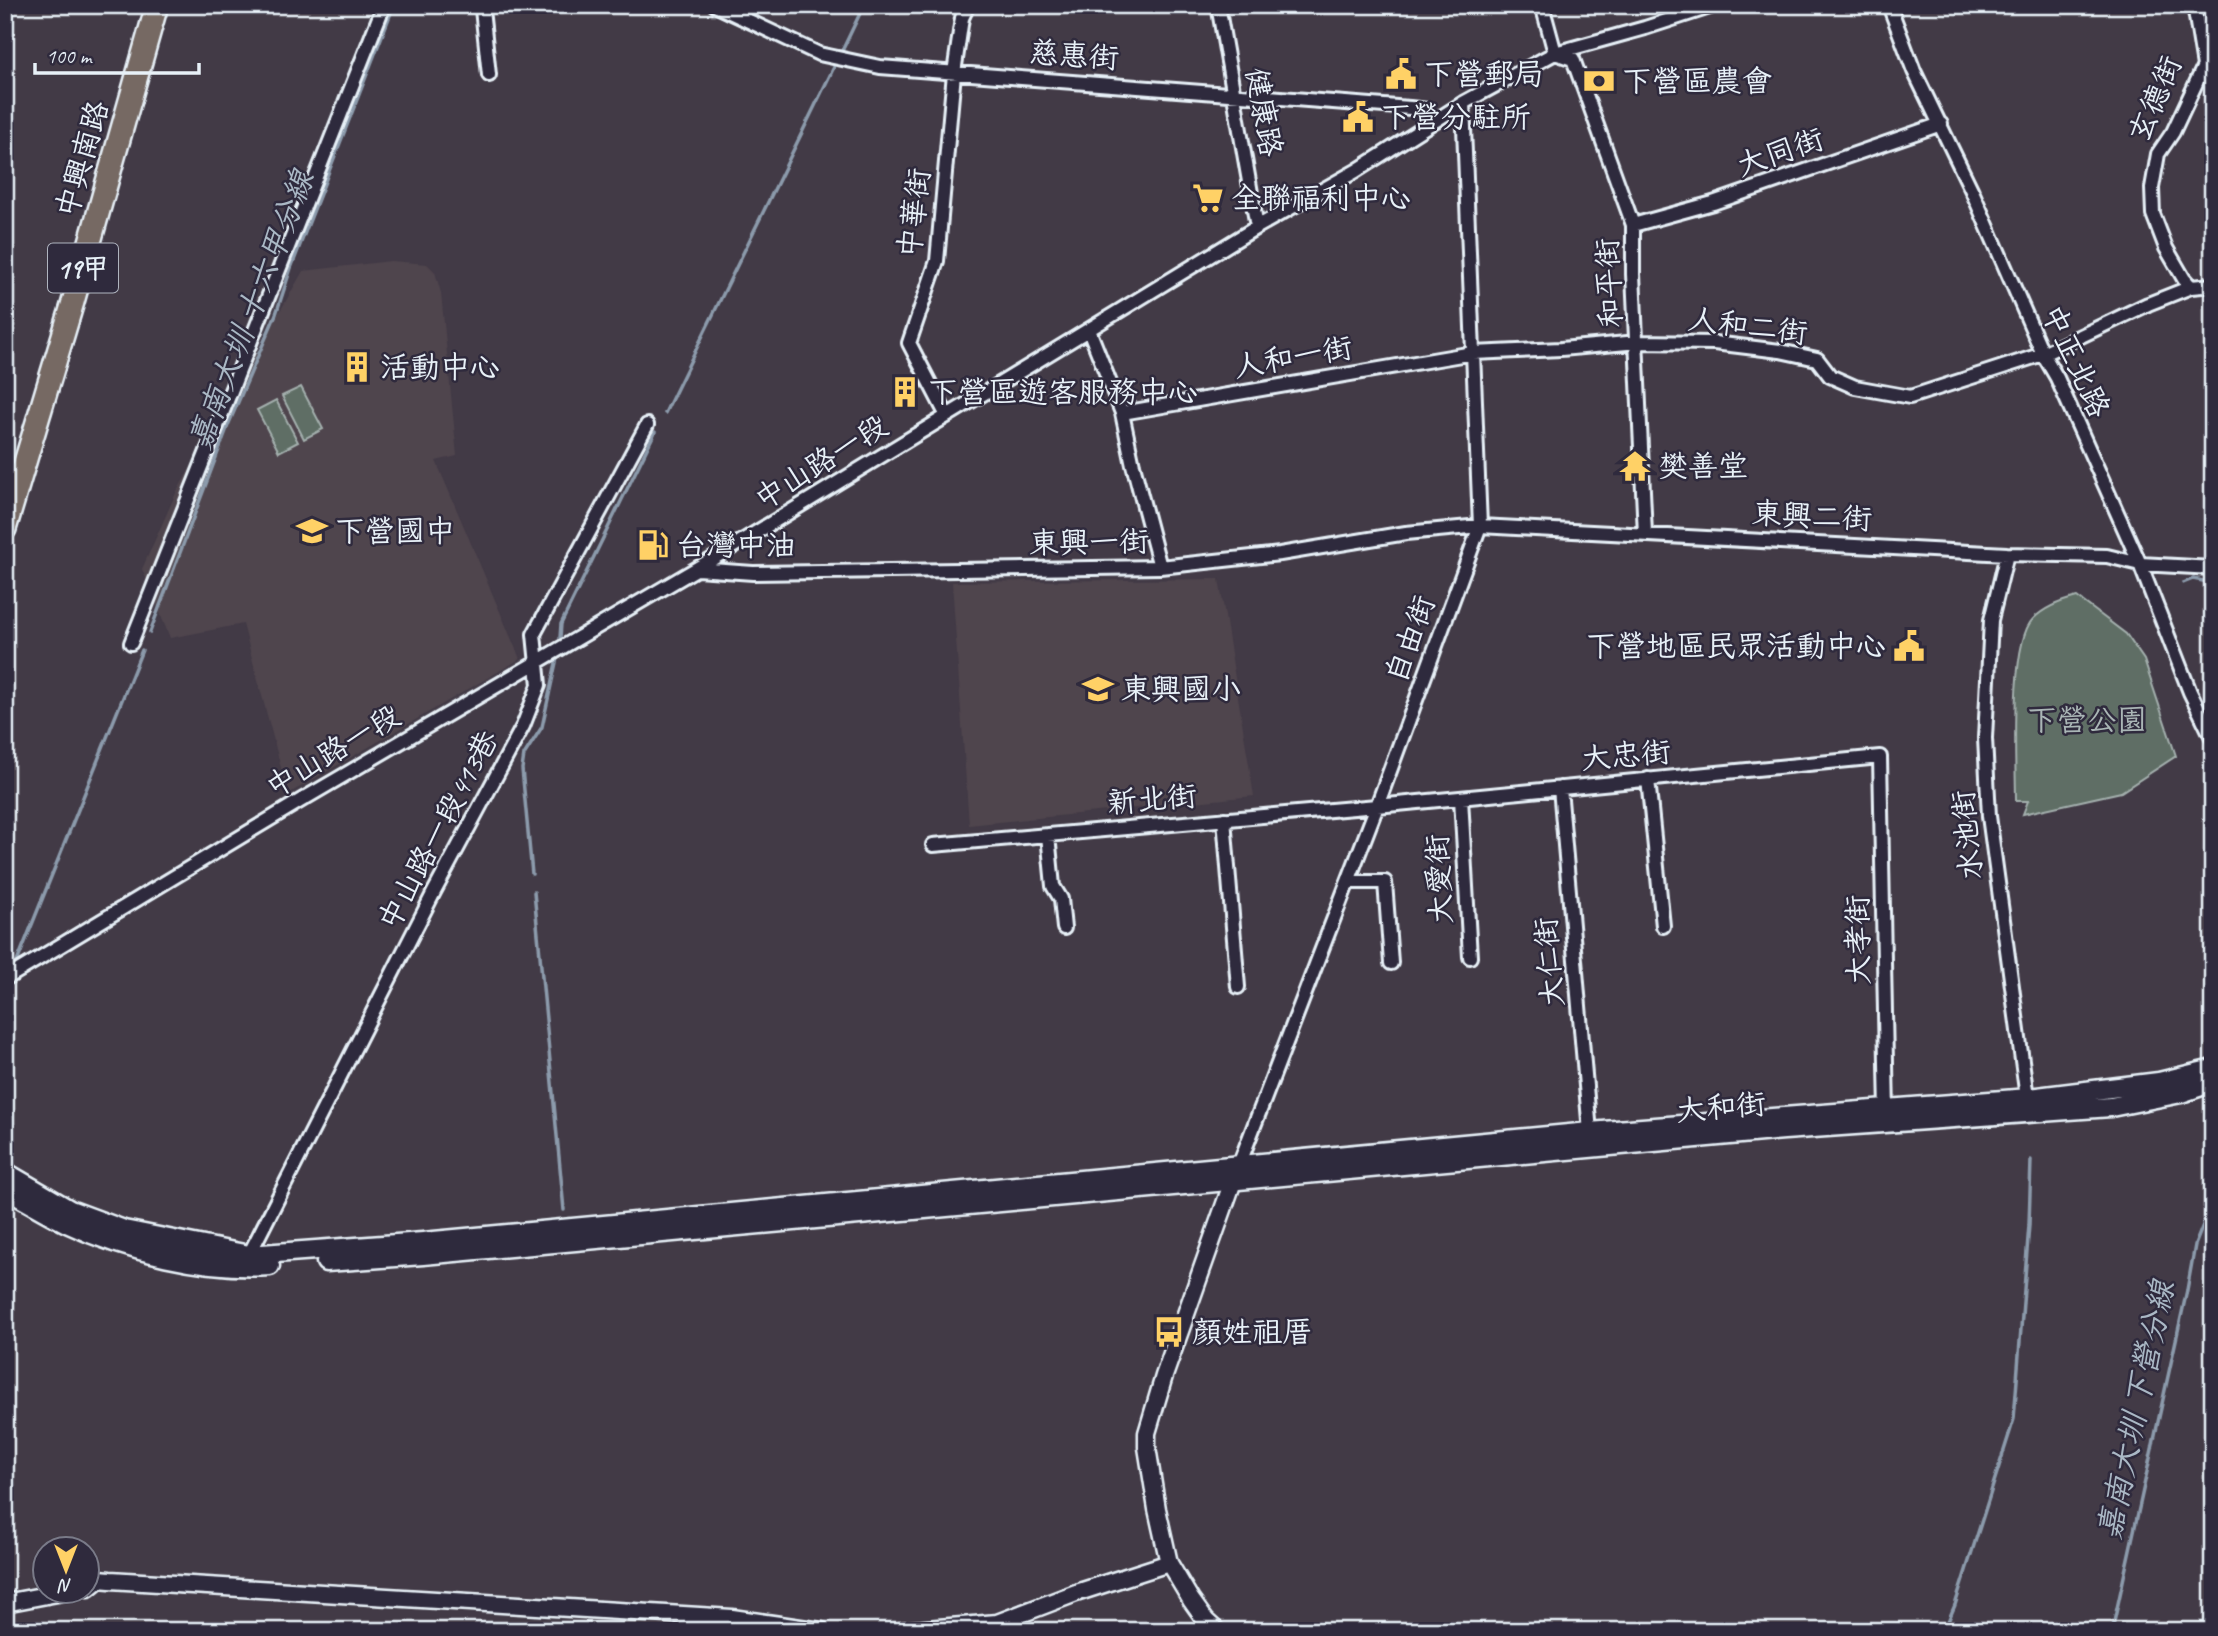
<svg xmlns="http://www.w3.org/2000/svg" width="2218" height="1636" viewBox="0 0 2218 1636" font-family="Caveat,'LXGW WenKai TC',sans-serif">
<rect width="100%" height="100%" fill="#423a46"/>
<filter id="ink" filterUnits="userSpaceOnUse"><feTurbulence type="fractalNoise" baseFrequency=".0143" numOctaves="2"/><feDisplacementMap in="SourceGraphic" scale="14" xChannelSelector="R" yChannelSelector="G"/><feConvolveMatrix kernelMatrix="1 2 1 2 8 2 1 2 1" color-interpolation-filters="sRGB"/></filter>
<g filter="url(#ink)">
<path fill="#4f454d" d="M391 261 427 264 435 272 441 293 457 456 436 461 520 659 288 794 243 624 170 638 142 569 176 493 303 271Z
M1219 579 1254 796 969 825 952 582Z"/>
<path fill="#5f6e65" stroke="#a4b0ae" stroke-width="2" d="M301 387 323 429 304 439 282 396Z
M276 400 298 442 279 452 257 410Z
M2077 597 2126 634 2144 660 2176 756 2121 792 2023 814 2028 801H2016C2016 765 2009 643 2033 619 2045 607 2061 601 2077 597Z"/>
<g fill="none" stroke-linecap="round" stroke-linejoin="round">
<path stroke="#8c9bac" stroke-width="3.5" d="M842 51 864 5
M665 413 834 67
M2183 583 2193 579 2213 583
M150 632 229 423 276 314 291 268 394 5
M560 638 561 624 655 432
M532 874 522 769 524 755 542 727 557 658
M534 892 564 1210
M15 967 142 650
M5 992 8 985
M1944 1631 1955 1605 2014 1419 2029 1225 2031 1160
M2112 1631 2187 1290 2195 1245 2213 1200"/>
<defs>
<path id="minor" d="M484 5 482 9 489 75
M715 5 819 54 880 67 1410 108 1427 110 1431 123
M1218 5 1257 227
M1542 5 1555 53
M1889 5 1914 71 1972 191 2043 354 2057 378 2140 564 2190 692 2213 739
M1555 53 1573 59 1633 225V274L1645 534
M1633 225 1713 203 1941 124
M2191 287 2184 279 2166 248 2153 214 2152 188 2158 154 2173 132 2204 66 2194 5
M1089 330 1122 413 1133 465 1160 567
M1122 413 1473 353 1561 349 1638 342 1714 343 1780 351 1817 359 1830 376 1855 387 1910 397 2043 354 2148 304 2191 287 2213 285
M947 416 909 343 937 261 954 73 962 18 968 5
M2007 554 1991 620 1985 738 1989 816 2028 1105
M697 569 753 573 1160 567 1280 554 1406 533 1480 526 2007 554 2107 556 2140 564 2213 568
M131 643 384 5
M1648 779 1663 926
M1560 788 1590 1132
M1461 798 1470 957
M1224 819 1238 987
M1048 835 1053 886 1061 899 1064 928
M933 845 1377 806 1880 757 1887 1114
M1348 882H1385L1391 963
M5 979 300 801 696 569 1257 227 1356 171 1463 103 1555 53 1645 28 1716 5
M1239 1165 1377 806 1480 526 1463 103
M249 1255 434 892 523 726 539 685 534 634 647 425"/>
<path id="tertiary" d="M88 1588 99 1579 110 1580 732 1618 821 1631
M5 1603 73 1590
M903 1631 997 1623 1076 1593 1169 1563
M1217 1631 1206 1621 1191 1600 1169 1563 1157 1509 1147 1447V1433L1164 1376 1237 1170"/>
<path id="secondary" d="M5 1172 70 1210 124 1230 249 1255 423 1242 1590 1132 2029 1098 2159 1082 2213 1069
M5 1189C26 1200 46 1213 67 1223 126 1251 205 1270 270 1266
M326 1262 423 1255 1784 1130 2111 1107 2181 1093 2213 1082"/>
<path id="primary" d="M5 529 73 302 157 5"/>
</defs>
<use href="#minor" stroke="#e8f1f8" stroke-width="18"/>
<use href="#tertiary" stroke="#e8f1f8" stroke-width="21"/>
<use href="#secondary" stroke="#e8f1f8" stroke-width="23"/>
<use href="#primary" stroke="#e8f1f8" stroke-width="26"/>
<use href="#minor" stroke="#2f2a3d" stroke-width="12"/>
<use href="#tertiary" stroke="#2f2a3d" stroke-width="16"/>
<use href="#secondary" stroke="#2f2a3d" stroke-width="18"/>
<use href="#primary" stroke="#766964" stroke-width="21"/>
</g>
</g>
<defs>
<symbol id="civic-bare" viewBox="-9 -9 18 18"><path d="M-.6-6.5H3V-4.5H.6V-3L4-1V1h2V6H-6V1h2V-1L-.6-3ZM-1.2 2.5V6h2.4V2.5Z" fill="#ffd166" stroke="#2f2a3d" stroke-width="2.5" paint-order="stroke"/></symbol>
<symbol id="bank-bare" viewBox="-9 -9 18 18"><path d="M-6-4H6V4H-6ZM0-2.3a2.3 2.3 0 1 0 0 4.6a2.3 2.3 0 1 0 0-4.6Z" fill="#ffd166" stroke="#2f2a3d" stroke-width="2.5" paint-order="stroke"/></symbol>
<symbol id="supermarket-bare" viewBox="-9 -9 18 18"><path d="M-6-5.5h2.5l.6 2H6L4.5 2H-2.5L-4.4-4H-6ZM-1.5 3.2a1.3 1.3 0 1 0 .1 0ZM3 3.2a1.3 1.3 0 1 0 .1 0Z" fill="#ffd166" stroke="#2f2a3d" stroke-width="2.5" paint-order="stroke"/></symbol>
<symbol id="building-bare" viewBox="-9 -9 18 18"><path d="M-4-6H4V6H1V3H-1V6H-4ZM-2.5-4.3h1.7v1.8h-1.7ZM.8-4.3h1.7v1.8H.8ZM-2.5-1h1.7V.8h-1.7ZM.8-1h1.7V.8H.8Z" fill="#ffd166" stroke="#2f2a3d" stroke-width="2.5" paint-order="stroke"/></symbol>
<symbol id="temple-bare" viewBox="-9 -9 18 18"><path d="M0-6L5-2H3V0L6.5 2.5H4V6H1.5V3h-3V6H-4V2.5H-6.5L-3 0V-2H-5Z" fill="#ffd166" stroke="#2f2a3d" stroke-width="2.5" paint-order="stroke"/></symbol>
<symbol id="school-bare" viewBox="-9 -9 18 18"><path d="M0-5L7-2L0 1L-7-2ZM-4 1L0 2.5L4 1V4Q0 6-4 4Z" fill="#ffd166" stroke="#2f2a3d" stroke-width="2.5" paint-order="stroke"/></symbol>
<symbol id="fuel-bare" viewBox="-9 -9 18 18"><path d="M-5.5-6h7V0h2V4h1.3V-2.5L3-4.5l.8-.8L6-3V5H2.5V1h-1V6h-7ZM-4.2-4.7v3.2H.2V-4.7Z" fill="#ffd166" stroke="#2f2a3d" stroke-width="2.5" paint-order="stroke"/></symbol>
<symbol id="bus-bare" viewBox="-9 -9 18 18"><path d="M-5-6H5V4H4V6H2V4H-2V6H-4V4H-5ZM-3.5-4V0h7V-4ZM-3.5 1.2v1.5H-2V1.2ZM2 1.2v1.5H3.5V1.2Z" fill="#ffd166" stroke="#2f2a3d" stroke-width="2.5" paint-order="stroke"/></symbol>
</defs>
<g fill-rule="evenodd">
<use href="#civic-bare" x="1379" y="52" width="44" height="44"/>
<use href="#bank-bare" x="1577" y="59" width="44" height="44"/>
<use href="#civic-bare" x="1336" y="95" width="44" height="44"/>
<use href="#supermarket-bare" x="1186" y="176" width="44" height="44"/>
<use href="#building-bare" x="335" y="345" width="44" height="44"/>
<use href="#building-bare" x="883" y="370" width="44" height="44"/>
<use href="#temple-bare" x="1613" y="444" width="44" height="44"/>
<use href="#school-bare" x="290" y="509" width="44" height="44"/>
<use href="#fuel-bare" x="631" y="523" width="44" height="44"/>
<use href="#civic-bare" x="1887" y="624" width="44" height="44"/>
<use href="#school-bare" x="1076" y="667" width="44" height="44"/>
<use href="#bus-bare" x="1147" y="1310" width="44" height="44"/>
</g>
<g text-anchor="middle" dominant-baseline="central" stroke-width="5" stroke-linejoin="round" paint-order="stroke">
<rect fill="#2f2a3d" stroke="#b0b5c0" stroke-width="2" x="48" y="243.5" width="70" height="49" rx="5"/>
<g font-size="28" font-weight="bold" fill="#e8f1f8">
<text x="83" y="268">19甲</text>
</g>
<g font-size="30" fill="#e8f1f8" stroke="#2f2a3d">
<text transform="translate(1074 55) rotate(4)">慈惠街</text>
<text transform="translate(2155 99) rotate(-67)">玄德街</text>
<text transform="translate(1264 112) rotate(80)">健康路</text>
<text transform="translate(1780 152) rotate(-19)">大同街</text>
<text transform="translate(82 159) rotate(-74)">中興南路</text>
<text transform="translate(914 213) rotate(-83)">中華街</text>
<text transform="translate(1609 283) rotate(-93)">和平街</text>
<text transform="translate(1748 326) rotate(7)">人和二街</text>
<text transform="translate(1293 357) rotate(-10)">人和一街</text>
<text transform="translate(2076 361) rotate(65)">中正北路</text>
<text transform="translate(821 462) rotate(-32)">中山路一段</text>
<text transform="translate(1812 516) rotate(3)">東興二街</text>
<text transform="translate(1089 542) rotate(-1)">東興一街</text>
<text transform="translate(1410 639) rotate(-70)">自由街</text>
<text transform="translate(333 751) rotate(-31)">中山路一段</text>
<text transform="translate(1626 755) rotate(-5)">大忠街</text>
<text transform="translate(1152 799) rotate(-5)">新北街</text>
<text transform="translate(438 830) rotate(-62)">中山路一段413巷</text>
<text transform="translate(1967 835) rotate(-96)">水池街</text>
<text transform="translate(1439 879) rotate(-93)">大愛街</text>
<text transform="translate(1858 940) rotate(-91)">大孝街</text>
<text transform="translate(1549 962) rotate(-95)">大仁街</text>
<text transform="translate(1721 1107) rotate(-5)">大和街</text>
</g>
<g font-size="30" fill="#e8f1f8" stroke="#2f2a3d" text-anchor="start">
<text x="1424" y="74">下營郵局</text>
<text x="1622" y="81">下營區農會</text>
<text x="1381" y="117">下營分駐所</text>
<text x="1231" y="198">全聯福利中心</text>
<text x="380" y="367">活動中心</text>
<text x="928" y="392">下營區遊客服務中心</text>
<text x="1658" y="466">樊善堂</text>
<text x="335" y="531">下營國中</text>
<text x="676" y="545">台灣中油</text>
<text x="1886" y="646" text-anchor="end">下營地區民眾活動中心</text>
<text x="1121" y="689">東興國小</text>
<text x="1192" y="1332">顏姓祖厝</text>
</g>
<g font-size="30" fill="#aab6b6" stroke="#2f2a3d">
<text x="2087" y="720">下營公園</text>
</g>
<g font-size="32" font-style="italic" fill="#aab8c5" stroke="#2f2a3d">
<text transform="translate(251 310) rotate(-69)">嘉南大圳 十六甲分線</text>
<text transform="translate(2136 1410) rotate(-78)">嘉南大圳 下營分線</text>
</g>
</g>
<rect width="2218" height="1636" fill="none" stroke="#2f2a3d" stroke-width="28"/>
<rect x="14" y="14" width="2190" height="1608" fill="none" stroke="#e8f1f8" stroke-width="2.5" filter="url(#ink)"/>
<g transform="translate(66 1570) rotate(180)"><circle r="33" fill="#2f2a3d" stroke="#797a88" stroke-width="2"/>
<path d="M0-5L12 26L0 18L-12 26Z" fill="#ffd166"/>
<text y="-10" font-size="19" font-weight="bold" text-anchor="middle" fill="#e8f1f8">N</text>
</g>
<path d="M35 63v10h164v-10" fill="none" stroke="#e8f1f8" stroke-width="3.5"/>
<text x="46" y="63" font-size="21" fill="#e8f1f8" stroke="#2f2a3d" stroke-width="5" paint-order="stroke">100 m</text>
</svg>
